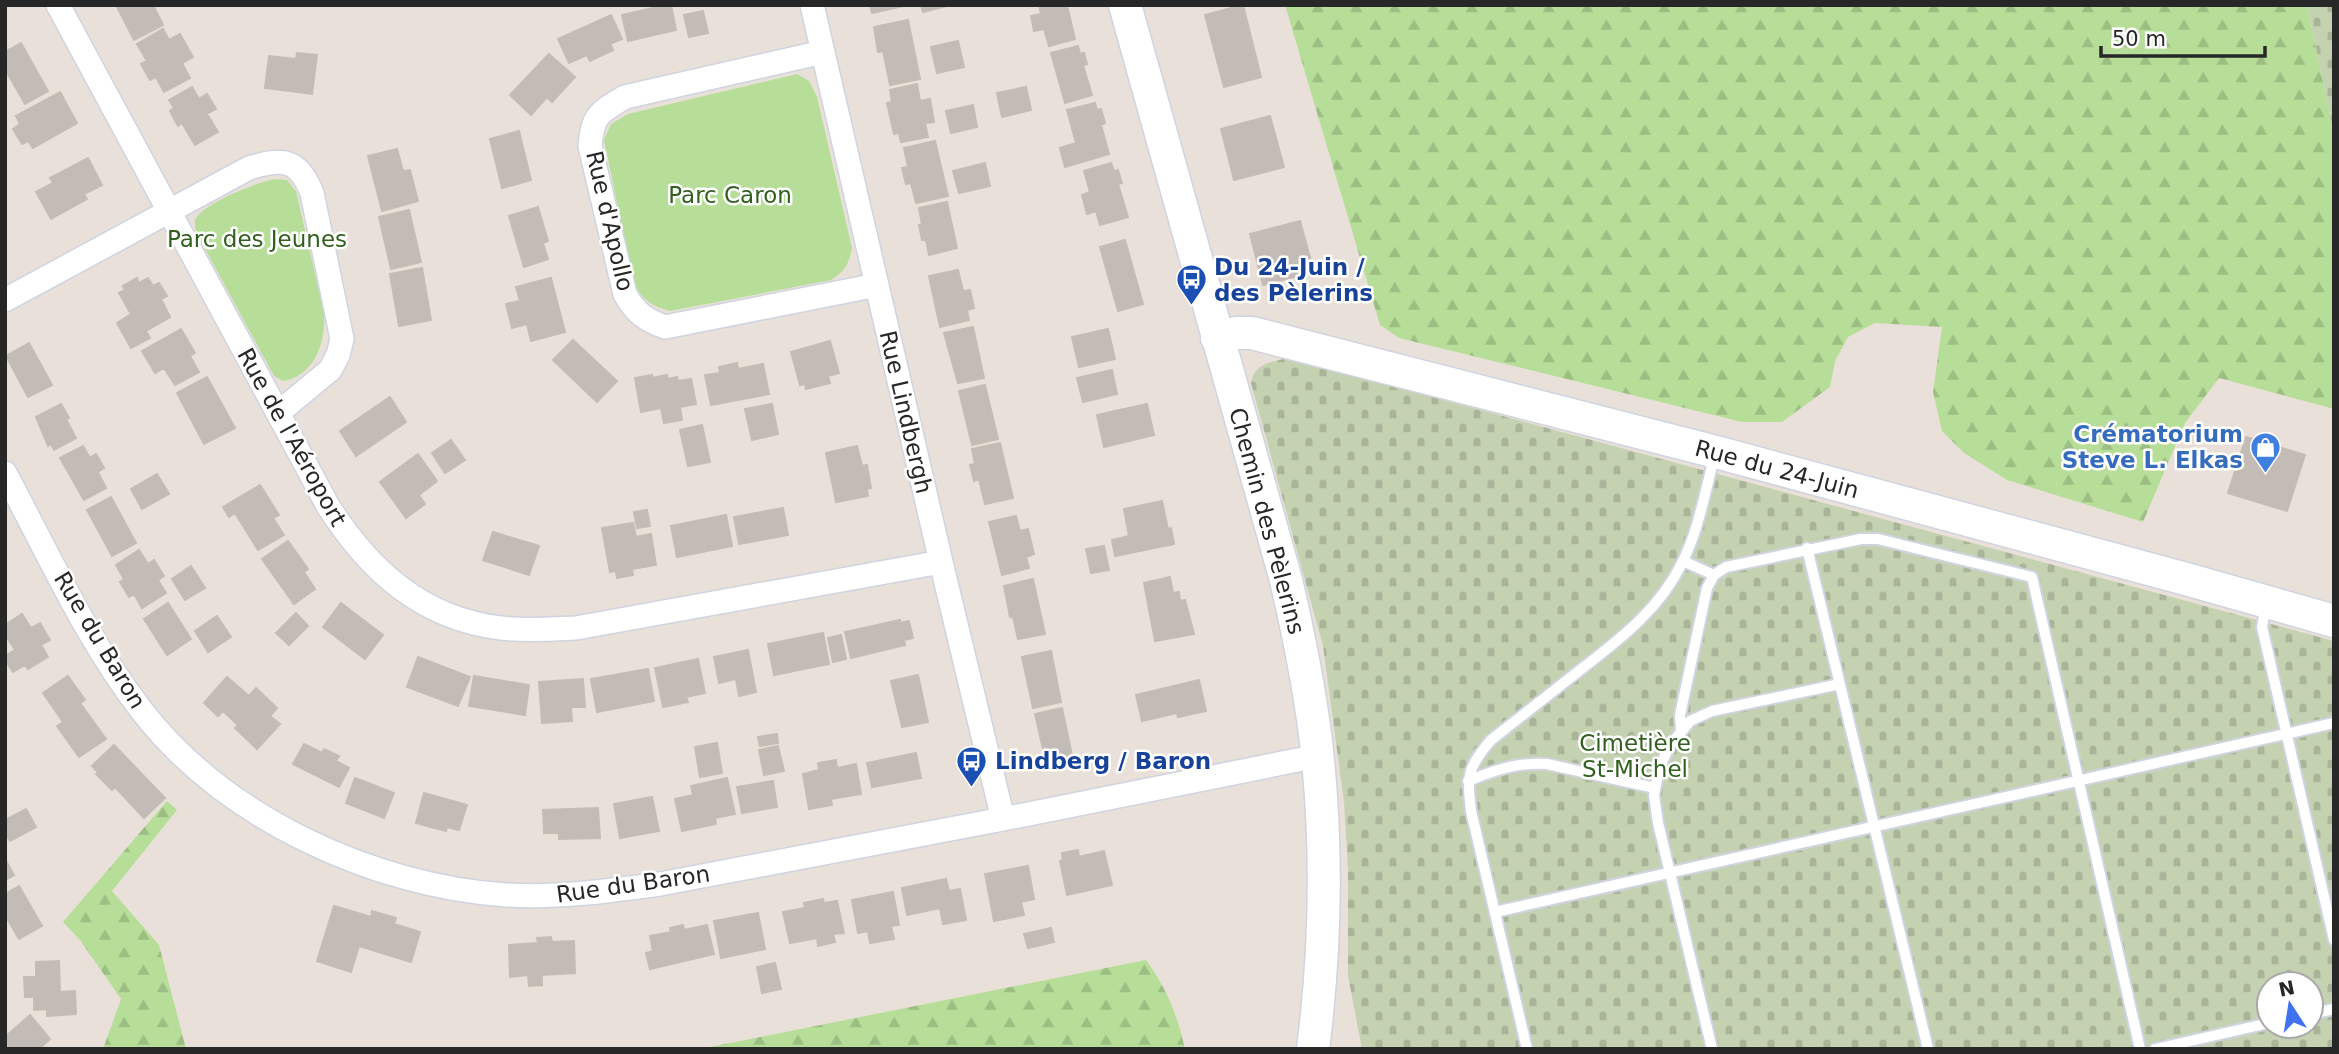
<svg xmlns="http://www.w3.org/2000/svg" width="2339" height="1054" viewBox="0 0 2339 1054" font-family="'DejaVu Sans',sans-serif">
<defs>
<pattern id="forest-firs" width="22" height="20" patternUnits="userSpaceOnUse" patternTransform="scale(1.75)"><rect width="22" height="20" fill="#b6de98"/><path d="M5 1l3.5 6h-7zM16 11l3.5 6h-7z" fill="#9cbe83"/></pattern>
<pattern id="cemetery-stones" width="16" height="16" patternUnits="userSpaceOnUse" patternTransform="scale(1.75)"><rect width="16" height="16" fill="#c5d2b1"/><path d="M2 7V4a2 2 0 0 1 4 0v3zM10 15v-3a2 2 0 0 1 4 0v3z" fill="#a9b498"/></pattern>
</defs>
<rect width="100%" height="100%" fill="#e9e1d9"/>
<path fill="url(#forest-firs)" d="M1285 5H2307L2334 134V409L2219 378 2185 423 2143 522 2007 480 1964 453 1942 431 1933 392 1942 327 1875 323 1848 337 1835 361 1830 387 1782 422H1742L1399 338 1380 325Z
M167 801 177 810 112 891 159 945 186 1049H103L121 999 80 940 63 922Z
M1146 960C1167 989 1177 1014 1185 1049H700Z"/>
<path fill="url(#cemetery-stones)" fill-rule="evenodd" d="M2307 5H2334V134Z
M1283 359 1399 388 2334 641V1049H1362L1348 976V868L1344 802 1323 646 1251 383C1254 365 1267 363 1283 359ZM2269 984H2311V1026H2269Z"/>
<path fill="#b6de98" d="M797 74 809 81 817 97 852 248C849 264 845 271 831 280L670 311C652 306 644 301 634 284L604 140 611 124 628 114Z
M274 179 287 180 296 191 324 313C326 341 315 376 283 381L274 376 196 232C196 231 194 222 195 221 198 205 259 182 274 179Z"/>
<path fill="#c2bbb6" stroke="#c4bdb3" stroke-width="2" d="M116 5H153L163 25 134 40Z
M666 5H671L676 30 628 41 622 15Z
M870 5H908L872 13Z
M921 5H947V6L923 12Z
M1039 5H1067L1075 39 1049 46 1044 29 1034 31 1031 16 1041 14Z
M1243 5 1261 77 1224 87 1205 15Z
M703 11 708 33 689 37 684 15Z
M611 15 622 39 610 44 613 50 590 61 587 55 569 63 558 39Z
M908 20 920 79 890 85 883 51 878 52 874 27Z
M163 29 169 40 180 34 193 57 182 63 190 78 164 92 156 77 150 80 141 64 147 61 137 44Z
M958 41 964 67 937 73 931 47Z
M21 43 48 91 25 104 5 69V52Z
M1078 46 1080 54 1084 53 1087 64 1083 65 1092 95 1065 103 1051 53Z
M297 53 317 55 312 94 265 88 269 56 296 59Z
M549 54 575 77 552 102 547 97 531 115 510 95Z
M917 84 920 101 930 99 934 122 925 123 928 137 901 142 899 133 894 134 887 103 892 102 890 90Z
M192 87 199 99 207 94 216 109 207 114 218 132 195 145 182 123 178 126 170 111 174 108 169 100Z
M1026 87 1031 110 1002 117 997 93Z
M60 92 77 123 33 148 28 141 22 144 13 129 20 124 16 116Z
M1095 103 1097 110 1101 109 1105 123 1101 125 1109 154 1065 167 1060 148 1076 143 1067 110Z
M973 105 977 127 951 133 946 111Z
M1270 116 1284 167 1234 180 1221 129Z
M519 131 531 180 502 188 490 139Z
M935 141 948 196 916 203 911 183 906 184 902 168 908 167 904 148Z
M397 149 403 171 410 170 418 201 382 211 368 156Z
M88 158 102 185 84 194 87 199 51 219 36 192 53 183 50 178Z
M985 163 990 186 959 193 953 171Z
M1111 163 1114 171 1118 170 1122 183 1118 184 1128 217 1100 225 1096 211 1087 214 1082 195 1090 192 1084 171Z
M947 202 957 248 929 255 926 240H922L919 225H922L919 208Z
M538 207 548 241 543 243 548 259 524 267 509 216Z
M409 210 421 262 391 269 379 217Z
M1300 221 1314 272 1263 285 1250 234Z
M1125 240 1143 304 1118 311 1100 247Z
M422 268 431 320 399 326 390 274Z
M958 270 963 291 970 290 974 308 967 310 969 320 940 327 929 276Z
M137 278 139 283 148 278 153 286 159 283 167 296 161 299 170 317 146 331 150 338 131 348 117 323 131 314 119 293 125 290 123 286Z
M551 278 565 332 531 341 527 324 512 328 506 304 520 301 516 287Z
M973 327 984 378 958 383 944 333Z
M181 329 195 353 190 356 199 372 175 385 164 368 155 373 142 351Z
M1108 329 1115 359 1079 367 1072 337Z
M573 340 617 381 597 402 553 360Z
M830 341 839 373 828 376 830 383 806 389 805 384 800 385 791 352Z
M29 343 52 385 28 397 6 356Z
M737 363 738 369 763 364 769 394 711 405 705 375 720 373 719 367Z
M1112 370 1117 394 1083 402 1077 378Z
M652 375V378L667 375 668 379 677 377 678 381 691 379 696 404 680 407 682 420 664 423 661 408 641 412 635 378Z
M207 377 235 428 204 444 177 393Z
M985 385 998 439 972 445 959 391Z
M390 397 406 422 356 456 340 431Z
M61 404 69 418 66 419 76 438 54 450 51 444 48 446 36 417Z
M772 404 778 434 752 440 745 409Z
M1147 404 1154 435 1104 447 1097 415Z
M702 425 710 462 688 466 680 430Z
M2246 437 2305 455 2287 511 2228 493Z
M451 440 465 460 445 473 432 453Z
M1000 443 1013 498 985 504 979 479 974 481 970 465 975 464 972 449Z
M83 446 90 458 96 454 104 468 98 472 106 488 84 500 60 458Z
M857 446 862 466 867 465 871 488 867 489 868 496 836 502 826 453Z
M418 454 437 481 419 495 425 504 406 518 380 482Z
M157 474 169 494 142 509 131 489Z
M260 485 279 515 273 518 284 535 258 550 235 513 229 517 223 507Z
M111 497 136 543 112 556 87 510Z
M1162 501 1168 529 1171 528 1174 544 1115 556 1112 540 1129 536 1124 509Z
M783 508 788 535 739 544 734 517Z
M647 510 650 526 637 528 634 512Z
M726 515 732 546 677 557 671 526Z
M1016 516 1020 531 1028 529 1034 554 1026 557 1029 568 1002 575 989 522Z
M633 523 636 537 651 534 656 565 632 569 633 575 617 578 616 571 610 572 602 528Z
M493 532 539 546 529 575 483 560Z
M288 541 308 569 304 572 315 589 294 604 262 559Z
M1104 546 1109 570 1091 573 1086 549Z
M139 550 148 564 154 560 164 576 158 580 166 593 142 608 134 594 129 597 120 582 124 579 116 565Z
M191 566 205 588 185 600 172 579Z
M1170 577 1173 593 1179 592 1180 601 1185 600 1194 634 1155 641 1144 583Z
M1033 579 1045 634 1018 639 1013 617H1010L1004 586Z
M168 603 191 639 167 655 144 619Z
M341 603 383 635 365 659 323 627Z
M296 613 308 626 289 645 276 633Z
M22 614 31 628 40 623 50 640 41 645 48 657 28 669 25 665 13 672 5 660V656L15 650 5 634V625Z
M217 616 231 637 208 652 195 631Z
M900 620V623L909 621 913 638 904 640 905 645 851 658 845 632Z
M823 633 829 664 774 675 768 644Z
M841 635 846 659 833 662 828 638Z
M748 650 756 692 739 696 736 679 719 683 714 657Z
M1051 651 1061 702 1033 708 1022 657Z
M418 657 470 677 458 706 407 687Z
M698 659 705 693 686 697 688 702 663 707 655 668Z
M648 669 654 701 597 712 591 679Z
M918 675 928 722 902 727 891 681Z
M68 676 85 700 80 703 106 739 79 757 57 726 63 722 43 693Z
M474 676 529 685 525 715 469 706Z
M227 677 249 696 256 688 277 708 270 716 280 724 257 749 235 728 238 725 223 711 218 716 204 703Z
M583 679 585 707H571L572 721 542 723 539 682Z
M1199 680 1206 711 1178 717 1177 713 1142 721 1136 695Z
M1062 708 1073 760 1047 766 1035 714Z
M777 734 778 743 760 746 758 737Z
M717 743 722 773 700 777 695 747Z
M304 744 322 753 324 749 339 756 336 761 349 768 339 787 293 764Z
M114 745 165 798 144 818 115 787 112 790 96 774 98 772 92 766Z
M778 746 784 771 764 775 759 750Z
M916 753 921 778 872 787 867 763Z
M836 760 837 768 856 764 861 794 831 799 832 805 809 809 803 774 819 770 818 763Z
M355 778 394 793 384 818 346 803Z
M727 778 735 814 715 818 716 824 682 831 675 799 693 795 691 786Z
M773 781 777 807 742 813 737 787Z
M424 793 467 805 459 830 447 827 446 831 416 823Z
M652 797 659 831 620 838 614 804Z
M598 808 600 838 559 839V833H544L543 810Z
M26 809 36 827 10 841 5 832V820Z
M1078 850 1079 857 1104 851 1112 885 1067 895 1060 861 1063 860 1062 853Z
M5 859 14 875 5 880Z
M1028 866 1034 899 1021 902 1024 915 994 921 985 874Z
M946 879 949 891 960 889 966 920 943 924 940 908 907 915 902 888Z
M19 886 42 926 19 939 5 915V894Z
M893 892 899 925 891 926 894 939 870 943 868 931 858 933 852 900Z
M823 899 824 903 837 901 844 933 833 934 835 942 818 946 817 938 790 943 783 912 805 908 804 903Z
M334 906 371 917 372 911 396 918 394 924 420 932 411 962 359 946 351 972 317 961Z
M758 913 765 949 721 958 714 921Z
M683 925 684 930 707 925 714 954 650 969 646 953 653 951 650 936 671 932 670 928Z
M1051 928 1054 942 1028 948 1024 934Z
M551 937 552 942 574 941 575 973 542 975V985L529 986 528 975 510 977 509 945 538 943 537 938Z
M59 961 60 992 75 991 76 1014 47 1016V1009L34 1010V997H25L24 977H36V962Z
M775 963 781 989 762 993 757 967Z
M30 1015 50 1039 39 1049H5V1037Z"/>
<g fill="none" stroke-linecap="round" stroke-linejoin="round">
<defs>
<path id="lane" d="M1807 548 1928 1049
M1683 561 1714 575
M2266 605 2262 627 2334 940
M1681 731 1680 715 1707 588 1714 575 1726 567 1861 539H1878L2032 577 2140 1049
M1468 781C1495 770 1518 762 1547 764L1655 788
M1495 912 2334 723
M2311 1014 2334 1009
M1527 1049 1471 811C1467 775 1467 768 1491 740 1519 718 1547 696 1575 674 1616 642 1659 611 1682 563 1699 529 1705 491 1715 455
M1712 1049 1658 823 1654 795 1659 769 1669 747 1690 721 1712 711 1840 684
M2155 1049 2269 1023"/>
<path id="street" d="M58 5 328 506C369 570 422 619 501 628 525 631 551 629 576 628L941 562
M812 5 941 562 1003 819
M823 52 625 97C598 113 593 115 590 146L625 294C635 312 645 320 665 327L877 285
M5 300 249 168C283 158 298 158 312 193L342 339 338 355 330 370 278 413
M5 473C48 553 86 639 142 711 225 818 373 886 506 895 558 898 609 891 660 884L1003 819 1318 756"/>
<path id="secondary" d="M1125 5 1286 580C1300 640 1312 699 1318 760 1327 853 1325 955 1313 1049
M1217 338 1236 333H1252L1716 452 2186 579 2334 621"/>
</defs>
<use href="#lane" stroke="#cfd4e0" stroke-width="14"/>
<use href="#street" stroke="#cfd4e0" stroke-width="26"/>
<use href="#secondary" stroke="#cfd4e0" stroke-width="35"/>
<use href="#lane" stroke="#fff" stroke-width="10"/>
<use href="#street" stroke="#fff" stroke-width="23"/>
<use href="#secondary" stroke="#fff" stroke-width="32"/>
</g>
<defs>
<symbol id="bus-pin" viewBox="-11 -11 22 30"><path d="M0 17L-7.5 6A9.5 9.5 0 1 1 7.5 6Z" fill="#1a4fb4" stroke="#fff"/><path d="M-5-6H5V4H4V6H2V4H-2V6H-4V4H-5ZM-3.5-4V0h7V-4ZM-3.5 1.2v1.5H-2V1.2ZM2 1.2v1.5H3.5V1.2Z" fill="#fff"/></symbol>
<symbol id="shop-pin" viewBox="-11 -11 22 30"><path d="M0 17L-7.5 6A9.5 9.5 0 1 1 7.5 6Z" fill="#3f7fe0" stroke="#fff"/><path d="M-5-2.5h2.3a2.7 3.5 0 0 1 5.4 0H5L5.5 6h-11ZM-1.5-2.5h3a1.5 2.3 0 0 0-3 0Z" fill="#fff"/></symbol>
</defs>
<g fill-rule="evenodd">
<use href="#bus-pin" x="1174" y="262" width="35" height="47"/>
<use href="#shop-pin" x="2248" y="430" width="35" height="47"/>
<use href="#bus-pin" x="954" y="744" width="35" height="47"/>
</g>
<g text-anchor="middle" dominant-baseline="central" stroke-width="5" stroke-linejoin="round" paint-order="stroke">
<g font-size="23" fill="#315f1d" stroke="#fff">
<text x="730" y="195">Parc Caron</text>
<text x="257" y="239">Parc des Jeunes</text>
<text x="1635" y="743">Cimetière<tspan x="1635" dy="26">St-Michel</tspan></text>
</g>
<g font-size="23" fill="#272727" stroke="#fff">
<text transform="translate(610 221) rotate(77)">Rue d'Apollo</text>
<text transform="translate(906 412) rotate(77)">Rue Lindbergh</text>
<text transform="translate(292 437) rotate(61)">Rue de l'Aéroport</text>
<text transform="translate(1777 469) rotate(15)">Rue du 24-Juin</text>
<text transform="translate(1267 521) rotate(75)">Chemin des Pèlerins</text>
<text transform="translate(100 640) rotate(59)">Rue du Baron</text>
<text transform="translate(633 884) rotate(-8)">Rue du Baron</text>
</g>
<g font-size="23" font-weight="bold" fill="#164399" stroke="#fff" text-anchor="start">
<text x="1214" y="267">Du 24-Juin /<tspan x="1214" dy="26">des Pèlerins</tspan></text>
<text x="995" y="761">Lindberg / Baron</text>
</g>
<g font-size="23" font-weight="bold" fill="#366cbe" stroke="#fff" text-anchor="end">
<text x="2243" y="434">Crématorium<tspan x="2243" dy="26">Steve L. Elkas</tspan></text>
</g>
</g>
<rect width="2339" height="1054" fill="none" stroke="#272727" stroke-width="14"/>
<g transform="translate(2290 1005) rotate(348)"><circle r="33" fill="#ffffff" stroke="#a9a9a9" stroke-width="2"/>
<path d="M0-5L12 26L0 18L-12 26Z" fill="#4072f0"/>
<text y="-10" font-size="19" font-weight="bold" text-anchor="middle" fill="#272727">N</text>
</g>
<path d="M2101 46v10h164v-10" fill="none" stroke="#272727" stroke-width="3.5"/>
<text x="2112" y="46" font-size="21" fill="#272727" stroke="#ffffff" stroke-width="5" paint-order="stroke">50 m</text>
</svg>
